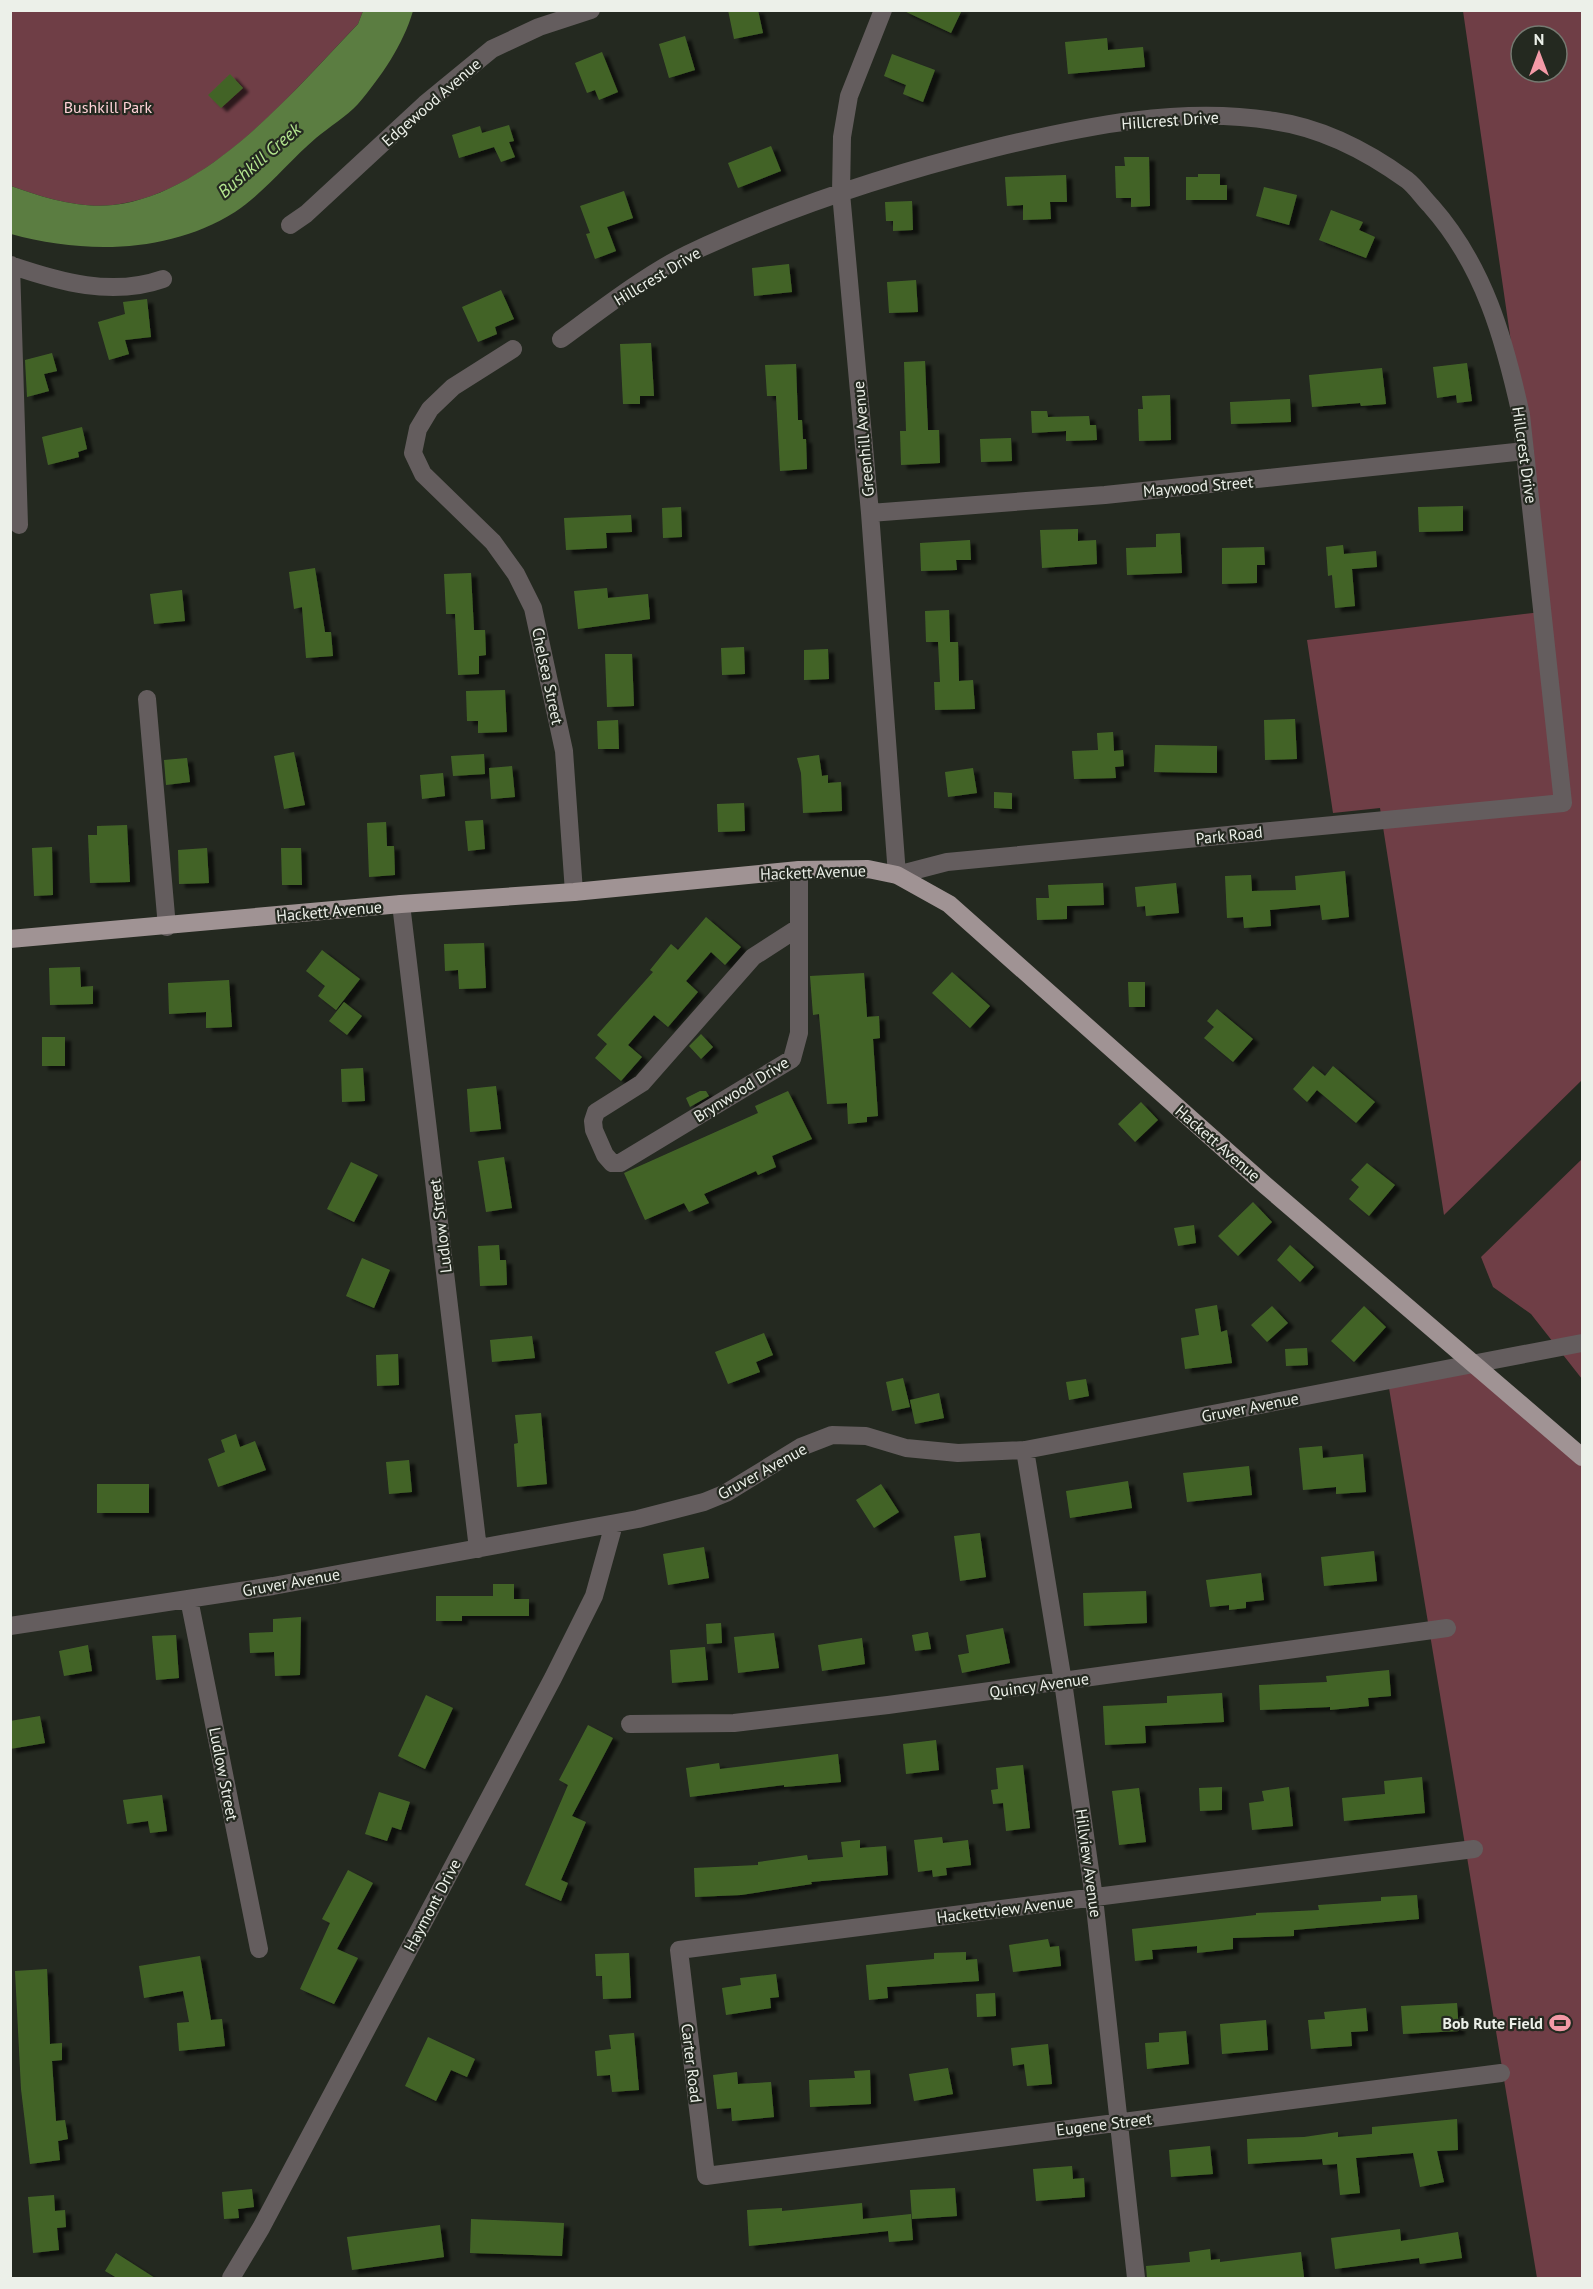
<svg xmlns="http://www.w3.org/2000/svg" width="1593" height="2289" viewBox="0 0 1593 2289" font-family="'PT Sans',sans-serif">
<defs>
<filter id="shadow"><feDropShadow dx="6" dy="4" stdDeviation="1.5" flood-color="#0009"/></filter>
</defs>
<rect width="100%" height="100%" fill="#242920"/>
<path fill="#6f3e46" fill-rule="evenodd" d="M11 11H363L358 24C293 91 211 194 113 205 80 209 41 197 11 186Z
M1463 11H1582V1080L1444 1215 1380 808 1333 813 1307 640 1550 611ZM1521 36H1557V72H1521Z
M1582 1159V1379L1531 1314 1493 1287 1481 1257Z
M1475 1365 1582 1457V2278H1537L1389 1388Z"/>
<path fill="#5b7d41" d="M363 11H413C403 45 381 77 358 104 346 117 329 127 316 138 288 162 265 192 235 212 168 254 84 254 11 234V186C41 197 80 209 113 205 210 194 294 90 358 24Z"/>
<path fill="#436428" filter="url(#shadow)" d="M728 10H758L763 33 734 39Z
M902 10H962L951 33Z
M685 36 695 70 669 78 659 44Z
M1107 38 1108 50 1143 47 1145 67 1068 74 1065 42Z
M602 52 618 92 599 100 595 90 587 93 575 63Z
M892 54 935 70 923 102 903 94 906 85 884 76Z
M230 74 243 88 221 108 208 95Z
M509 125 514 141 509 142 515 157 501 162 494 147 459 158 452 135 480 126 482 133Z
M771 146 781 171 738 188 728 163Z
M1124 157H1149L1150 206 1131 207V198H1116L1115 166H1125Z
M1198 174H1220V185H1227V200H1186V177H1198Z
M1066 175 1067 202H1050L1051 219 1023 220V205L1007 206 1005 177Z
M1264 187 1297 195 1289 225 1256 216Z
M624 191 633 218 607 227 616 251 595 259 586 234 590 233 580 206Z
M912 201 913 230 893 231V221H886L885 202Z
M1331 210 1363 222 1359 230 1375 237 1366 258 1319 240Z
M789 264 792 292 754 296 752 268Z
M916 280 918 312 889 313 887 282Z
M501 290 514 319 495 327 497 334 478 342 462 307Z
M147 299 151 337 125 340 129 354 109 360 98 322 125 314 123 302Z
M651 343 654 396H640V404H623L620 344Z
M52 353 57 371 44 374 49 391 27 397 25 360Z
M925 361 928 430H939L940 463 901 465 900 431H906L904 362Z
M1467 363 1472 401 1457 403 1456 395 1437 398 1433 367Z
M796 364 798 420H802L803 439H806L807 469 780 471 776 396H767L765 365Z
M1382 368 1386 404 1361 406 1360 403 1312 407 1309 375Z
M1170 395 1171 440 1139 441 1138 409H1143L1142 396Z
M1290 399 1291 422 1231 424 1230 402Z
M1031 411H1047L1048 417 1089 416 1090 425H1096L1097 440 1066 441V431L1032 433Z
M82 427 87 449 78 452 79 457 48 465 42 437Z
M1011 438 1012 461 981 462 980 439Z
M1463 506V531L1419 532 1418 507Z
M681 507 682 537 663 538 662 508Z
M631 515 632 532 606 533 607 548 566 550 564 518Z
M1078 529V541L1096 540 1097 564 1042 568 1040 530Z
M1180 533 1182 573 1127 575 1126 548 1156 547V534Z
M970 540 971 560H956L957 570 921 571 920 543Z
M1343 545 1344 554 1376 551 1377 567 1352 569 1355 606 1335 608 1332 575 1328 576 1326 547Z
M1264 547 1265 565H1257V583L1222 584V548Z
M315 568 325 632H331L333 656 306 658 302 607 294 609 289 572Z
M471 573 474 630H485L486 655 479 656V674L458 675 455 614H446L444 574Z
M607 588 608 598 648 594 650 619 578 629 574 591Z
M182 590 185 621 154 624 150 594Z
M949 610 950 642H926L925 611Z
M938 642H958L959 681 973 680 975 709 935 710 934 682H940Z
M744 647 745 674 722 675 721 648Z
M828 649 829 679 804 680V650Z
M605 654H632L634 706 607 707Z
M505 690 507 732 478 733V721H467L466 691Z
M1295 719 1297 759 1265 760 1264 720Z
M618 720 619 749H598L597 721Z
M1113 732 1114 751 1123 750 1124 766 1115 767 1116 778 1074 779 1072 751 1098 750 1097 733Z
M1155 745 1217 746V773L1154 772Z
M294 752 305 805 284 809 274 756Z
M484 754 485 774 453 776 451 756Z
M819 755 822 776 828 775V783L841 782 842 811 803 813 801 773 797 758Z
M187 758 190 782 166 785 164 760Z
M512 766 515 797 491 799 489 768Z
M973 768 977 793 948 797 945 772Z
M443 773 445 796 422 799 420 775Z
M994 792 1012 793V809L994 808Z
M744 803 745 831 718 832 717 804Z
M483 820 485 849 468 851 465 821Z
M386 822 387 846H394L395 875 369 877 367 823Z
M127 825 130 882 90 883 88 835H97V826Z
M52 847 53 895 34 896 32 848Z
M207 848 209 883 179 884 178 850Z
M281 848H301L302 885H282Z
M1345 871 1349 917 1322 920 1320 905 1270 910 1271 926 1244 928 1243 917 1227 918 1225 876 1251 875 1252 891 1296 890 1295 876Z
M1103 883 1104 905 1067 906V919L1037 920 1036 898H1049L1048 885Z
M1176 883 1179 913 1146 916 1145 906 1137 907 1135 887Z
M706 917 741 947 725 965 711 952 686 981 698 992 668 1027 654 1015 628 1045 642 1057 621 1081 595 1058 607 1044 597 1035 653 972 650 970 671 944 678 950Z
M484 943 486 988 459 989 458 970 445 971 444 944Z
M322 950 360 979 336 1010 318 996 325 986 306 971Z
M80 967 81 987 93 986V1004L50 1005 49 968Z
M952 972 990 1006 970 1028 932 993Z
M864 973 867 1017 879 1016 880 1038 873 1039 878 1116 867 1117V1122L848 1124 847 1103 827 1104 819 1014 813 1015 810 976Z
M229 980 232 1027 206 1028V1012L169 1014 168 983Z
M1128 982H1145V1007H1129Z
M344 1002 362 1016 347 1035 329 1021Z
M1217 1009 1253 1039 1233 1062 1204 1038 1214 1027 1207 1021Z
M701 1034 713 1047 701 1059 689 1046Z
M42 1037H65V1066H42Z
M1313 1066 1325 1076 1333 1066 1375 1102 1356 1123 1317 1090 1307 1102 1293 1089Z
M363 1068 365 1101 342 1102 341 1069Z
M496 1086 501 1129 470 1132 467 1089Z
M700 1091H706L709 1096 690 1107 686 1098Z
M788 1091 812 1139 772 1156 776 1167 758 1175 756 1171 704 1194 709 1203 689 1212 684 1203 645 1220 624 1173 758 1113 755 1106Z
M1141 1102 1158 1120 1135 1142 1118 1124Z
M504 1157 512 1208 486 1212 478 1161Z
M351 1162 378 1175 354 1222 327 1209Z
M1367 1163 1395 1185 1369 1216 1349 1199 1359 1187 1351 1180Z
M1253 1202 1272 1222 1238 1256 1218 1236Z
M1194 1225 1196 1243 1178 1246 1174 1228Z
M499 1245 500 1260H506L507 1285 480 1286 478 1246Z
M1290 1245 1314 1267 1300 1282 1277 1260Z
M362 1258 390 1270 374 1308 346 1296Z
M1217 1305 1221 1332 1227 1330 1232 1363 1185 1369 1181 1338 1199 1335 1195 1309Z
M1272 1306 1288 1323 1267 1342 1251 1325Z
M1364 1306 1386 1327 1354 1362 1331 1341Z
M764 1333 773 1355 756 1362 760 1372 728 1384 715 1352Z
M532 1336 535 1358 492 1362 490 1340Z
M1307 1348 1308 1365 1286 1366 1285 1349Z
M398 1354 399 1385 377 1386 376 1355Z
M903 1378 910 1407 892 1411 886 1382Z
M1086 1379 1089 1396 1069 1400 1066 1382Z
M939 1393 944 1418 915 1424 910 1400Z
M541 1413 547 1484 517 1487 514 1444 518 1443 515 1415Z
M236 1434 240 1447 255 1441 266 1470 218 1487 208 1459 225 1452 221 1440Z
M1322 1446 1323 1458 1363 1454 1366 1492 1336 1494V1487L1303 1490 1299 1448Z
M409 1460 412 1492 389 1494 386 1462Z
M1249 1466 1252 1495 1187 1502 1183 1473Z
M1128 1481 1132 1508 1070 1518 1066 1491Z
M97 1484H149V1513H97Z
M881 1484 899 1512 874 1528 856 1500Z
M980 1533 986 1577 960 1581 954 1536Z
M704 1547 709 1578 668 1585 663 1554Z
M1374 1551 1377 1581 1324 1586 1321 1557Z
M1261 1573 1264 1600 1246 1602V1608L1229 1610V1605L1210 1607 1206 1580Z
M493 1584H514V1599H529V1616H462V1621H436V1596H493Z
M1146 1591 1147 1623 1084 1626 1083 1593Z
M301 1617 300 1675 275 1676 274 1652 250 1653 249 1633 273 1632V1619Z
M721 1623 722 1643 707 1644 706 1624Z
M1003 1628 1010 1663 962 1673 958 1655 969 1653 966 1635Z
M928 1632 931 1649 915 1651 912 1635Z
M774 1633 779 1668 738 1673 734 1637Z
M176 1635 179 1678 156 1680 152 1636Z
M862 1638 865 1664 822 1671 818 1645Z
M88 1645 92 1671 64 1676 59 1651Z
M705 1647 708 1680 672 1683 670 1650Z
M1389 1670 1391 1696 1368 1698 1369 1706 1330 1710V1707L1260 1710 1259 1685 1327 1682 1326 1676Z
M1222 1693 1224 1722 1145 1726 1146 1743 1105 1745 1103 1706 1167 1703V1696Z
M426 1695 453 1708 425 1769 398 1756Z
M40 1716 45 1743 10 1749V1721Z
M588 1725 613 1738 572 1816 586 1822 561 1880 568 1883 561 1901 525 1885 568 1785 559 1780Z
M936 1740 939 1770 906 1774 903 1744Z
M838 1754 841 1782 784 1787V1785L690 1797 686 1768 719 1763 720 1769Z
M1023 1765 1030 1828 1006 1831 1003 1803 993 1804 991 1790 998 1789 996 1768Z
M1422 1777 1425 1813 1344 1821 1342 1798 1385 1794 1384 1781Z
M1222 1787V1810L1200 1811 1199 1788Z
M1289 1787 1293 1826 1252 1830 1249 1803 1264 1801 1262 1791Z
M1139 1788 1146 1842 1119 1845 1112 1791Z
M379 1792 410 1802 401 1830 392 1827 387 1841 365 1834Z
M162 1795 167 1831 150 1833 148 1821 127 1824 123 1800Z
M942 1837 943 1843 968 1840 971 1865 946 1868 947 1875 933 1877 932 1870 918 1872 914 1840Z
M860 1840V1848L886 1846 888 1875 811 1882 812 1884 741 1895 695 1897 694 1868 758 1865V1862L807 1855 808 1860 843 1857 841 1842Z
M348 1870 373 1883 337 1949 358 1958 334 2004 300 1989 330 1923 322 1919Z
M1417 1895 1419 1919 1294 1930V1936L1233 1938V1949L1197 1953V1946L1152 1950 1153 1959 1135 1961 1132 1929 1256 1915V1913L1319 1910 1318 1905 1381 1901V1897Z
M1048 1939 1050 1947 1059 1946 1061 1966 1013 1972 1009 1945Z
M966 1952V1960L977 1959 979 1981 887 1987 888 1998 869 2000 866 1965 934 1959V1953Z
M629 1953 631 1998 603 1999 602 1976H596L595 1954Z
M200 1956 211 2020 222 2019 225 2046 179 2051 177 2023 189 2022 183 1991 144 1998 139 1966Z
M47 1969 50 2044 62 2043V2060L52 2061 56 2121 65 2120 68 2139 58 2141 60 2160 30 2164 21 2089 15 1971Z
M776 1974 779 1997 770 1998 771 2008 726 2015 722 1988 741 1985 740 1978Z
M995 1993 996 2016 977 2017 976 1994Z
M1457 2003 1459 2031 1403 2034 1401 2006Z
M1366 2008 1368 2031 1351 2032 1352 2046 1311 2049 1308 2020 1325 2019 1324 2012Z
M1266 2020 1268 2050 1222 2054 1220 2024Z
M1186 2031 1189 2064 1147 2069 1145 2043 1159 2042V2033Z
M634 2033 639 2090 612 2092 610 2075 597 2076 595 2051 611 2049 609 2035Z
M428 2037 475 2059 467 2077 451 2070 436 2101 405 2086Z
M1048 2044 1052 2084 1027 2086 1024 2064 1013 2066 1011 2048Z
M948 2068 953 2094 914 2101 909 2074Z
M870 2070 871 2104 810 2107 809 2080 855 2078 854 2071Z
M737 2072 738 2084 771 2082 774 2117 732 2121 731 2108 717 2109 713 2075Z
M1457 2119 1458 2150 1437 2151 1444 2182 1420 2187 1413 2153 1356 2158 1360 2193 1340 2195 1337 2164 1323 2165 1322 2159 1248 2164 1247 2139 1304 2137 1338 2132V2137L1372 2134V2127Z
M1210 2146 1213 2174 1171 2177 1169 2150Z
M1072 2166 1073 2179 1084 2178 1085 2197 1036 2201 1033 2169Z
M955 2188 957 2216 912 2219 910 2190Z
M252 2189 254 2207 238 2209 239 2218 224 2219 222 2192Z
M54 2195 55 2211 65 2210 66 2227 57 2228 59 2250 33 2253 28 2197Z
M862 2203 863 2219 911 2214 913 2240 889 2242 888 2231 749 2246 747 2210 782 2208V2211Z
M471 2219 564 2223 562 2256 470 2253Z
M440 2225 444 2257 352 2270 347 2237Z
M1400 2229 1401 2241 1458 2232 1462 2258 1420 2264 1419 2258 1335 2269 1331 2238Z
M1210 2249 1211 2260 1220 2259V2262L1301 2252 1304 2277 1147 2278 1146 2266 1190 2262 1189 2252Z
M116 2253 155 2278H117L105 2271Z"/>
<g fill="none" stroke-linecap="round" stroke-linejoin="round">
<path stroke="#645d5e" stroke-width="18" d="M290 225 306 214 425 104 492 49 539 27 591 10
M10 265C60 282 112 297 163 279
M11 265 19 525
M561 339C598 312 647 274 688 254 785 208 890 174 994 148 1085 126 1181 106 1274 121 1323 128 1367 151 1407 180 1416 187 1423 198 1431 206 1484 266 1504 338 1521 415L1563 803 947 862 897 875 870 513 841 193 842 137 849 96 883 10
M513 349 453 387 430 409 418 429 413 453 423 474 493 542 516 574 533 608 564 751 574 892
M870 513 1105 495 1525 451
M147 699 167 927
M401 904 478 1549
M798 928 753 957 642 1083 596 1112 593 1121 594 1130 605 1155 612 1163H620L792 1059 799 1033V870
M1025 1450 1063 1682 1094 1898 1136 2278
M189 1599 259 1949
M10 1626 273 1586 638 1519 704 1502 726 1493 801 1447 832 1435 866 1436 906 1448 958 1453 1025 1450 1582 1343
M630 1724 734 1723 888 1705 1447 1628
M1474 1849 679 1950 706 2176 1501 2073
M231 2278 261 2228 553 1678 594 1596 614 1524"/>
<path stroke="#a09394" stroke-width="18" d="M10 939 401 904 574 892 799 870 868 869 897 875 949 904 1265 1185 1582 1457"/>
</g>
<defs>
<symbol id="stadium-bare" viewBox="-9 -9 18 18"><path d="M0-5a6.5 5 0 1 0 0 10a6.5 5 0 1 0 0-10ZM-3.5-1.8h7v3.6h-7Z" fill="#f39aa7" stroke="#242920" stroke-width="2.5" paint-order="stroke"/></symbol>
</defs>
<g fill-rule="evenodd">
<use href="#stadium-bare" x="1545" y="2008" width="30" height="30"/>
</g>
<g text-anchor="middle" dominant-baseline="central" stroke-width="4.5" stroke-linejoin="round" paint-order="stroke">
<g font-size="16" fill="#ecf0e9" stroke="#242920">
<text transform="translate(431 102) rotate(-41)">Edgewood Avenue</text>
<text transform="translate(1170 120) rotate(-4)">Hillcrest Drive</text>
<text transform="translate(657 276) rotate(-31)">Hillcrest Drive</text>
<text transform="translate(863 439) rotate(-95)">Greenhill Avenue</text>
<text transform="translate(1525 455) rotate(82)">Hillcrest Drive</text>
<text transform="translate(1198 486) rotate(-5)">Maywood Street</text>
<text transform="translate(548 676) rotate(78)">Chelsea Street</text>
<text transform="translate(1229 835) rotate(-6)">Park Road</text>
<text transform="translate(813 872) rotate(-2)">Hackett Avenue</text>
<text transform="translate(329 911) rotate(-5)">Hackett Avenue</text>
<text transform="translate(741 1089) rotate(-32)">Brynwood Drive</text>
<text transform="translate(1218 1143) rotate(41)">Hackett Avenue</text>
<text transform="translate(440 1226) rotate(-97)">Ludlow Street</text>
<text transform="translate(1250 1407) rotate(-11)">Gruver Avenue</text>
<text transform="translate(762 1471) rotate(-29)">Gruver Avenue</text>
<text transform="translate(291 1582) rotate(-10)">Gruver Avenue</text>
<text transform="translate(1039 1685) rotate(-8)">Quincy Avenue</text>
<text transform="translate(224 1774) rotate(79)">Ludlow Street</text>
<text transform="translate(1089 1863) rotate(82)">Hillview Avenue</text>
<text transform="translate(432 1905) rotate(-62)">Haymont Drive</text>
<text transform="translate(1005 1909) rotate(-7)">Hackettview Avenue</text>
<text transform="translate(692 2063) rotate(83)">Carter Road</text>
<text transform="translate(1104 2124) rotate(-7)">Eugene Street</text>
</g>
<g font-size="16" fill="#fed2d7" stroke="#242920">
<text x="108" y="107">Bushkill Park</text>
</g>
<g font-size="16" font-weight="bold" fill="#ecf0e9" stroke="#242920" text-anchor="end">
<text x="1543" y="2023">Bob Rute Field</text>
</g>
<g font-size="18" font-style="italic" fill="#b4e68f" stroke="#242920">
<text transform="translate(259 160) rotate(-41)">Bushkill Creek</text>
</g>
</g>
<rect width="1593" height="2289" fill="none" stroke="#ecf0e9" stroke-width="24"/>
<g transform="translate(1539 54)"><circle r="28" fill="#242920" stroke="#747970" stroke-width="1.5"/>
<path d="M0-4.5L10 22L0 15L-10 22Z" fill="#f39aa7"/>
<text y="-9" font-size="16" font-weight="bold" text-anchor="middle" fill="#ecf0e9">N</text>
</g>
</svg>
